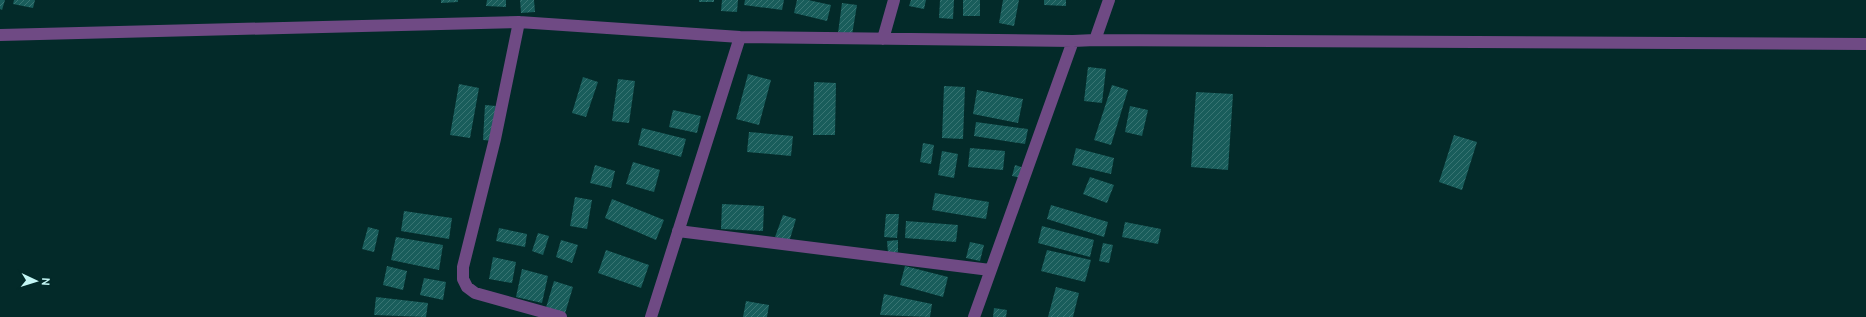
<svg xmlns="http://www.w3.org/2000/svg" width="1866" height="317" viewBox="0 0 1866 317" font-family="Ubuntu,sans-serif">
<defs>
<pattern id="building-hatch" width="6" height="6" patternUnits="userSpaceOnUse"><rect width="6" height="6" fill="#195d5b"/><path d="M-1 1l2-2M0 6l6-6M5 7l2-2" fill="none" stroke="#397573"/></pattern>
</defs>
<rect width="100%" height="100%" fill="#032a29"/>
<path fill="url(#building-hatch)" d="M0 0H5L2 10 0 9Z
M14 0H35L33 8 13 4Z
M441 0H458V2L441 3Z
M487 0H506V7L486 6Z
M520 0H534L535 12 521 13Z
M699 0H714V2H699Z
M722 0H738L737 12 721 11Z
M745 0H784L782 10 744 5Z
M797 0H808L831 5 827 21 794 13Z
M911 0H926L924 9 909 6Z
M940 0H954L953 19 939 18Z
M963 0H980V16H963Z
M1003 0H1019L1014 26 999 23Z
M1044 0H1066V6L1044 5Z
M842 3 857 5 852 35 838 33Z
M1088 67 1106 69 1102 103 1084 101Z
M748 74 771 80 759 125 736 119Z
M583 77 598 82 586 117 572 113Z
M618 79 635 81 629 123 612 121Z
M814 82 836 83 835 135H813Z
M459 84 479 88 470 138 450 135Z
M1112 85 1128 90 1111 145 1094 140Z
M944 86 965 87 963 139 942 138Z
M977 90 1023 99 1018 123 973 114Z
M1196 92 1233 94 1228 170 1191 167Z
M485 105 496 106 494 141 483 140Z
M1130 106 1148 110 1142 136 1125 132Z
M673 110 701 116 697 133 669 127Z
M976 122 1028 129 1025 144 974 136Z
M642 128 686 139 681 157 638 145Z
M749 132 793 136 791 156 747 152Z
M1454 135 1477 142 1462 190 1439 182Z
M923 143 934 145 931 164 920 162Z
M970 148 1005 151 1003 170 968 167Z
M1076 148 1114 158 1111 174 1072 165Z
M942 151 958 154 954 178 938 175Z
M633 162 660 170 654 192 626 184Z
M595 165 615 171 611 188 590 183Z
M1015 165 1024 168 1021 178 1012 176Z
M1090 177 1114 185 1107 203 1083 194Z
M935 193 989 202 986 219 932 210Z
M575 197 592 200 587 229 570 226Z
M612 199 664 220 656 240 605 218Z
M722 204 764 206 763 231 721 229Z
M1051 205 1108 222 1104 237 1047 219Z
M404 211 452 218 449 239 401 231Z
M886 214H899L897 238 884 237Z
M783 215 796 219 789 242 775 237Z
M906 221 958 225 956 242 905 238Z
M1125 222 1161 229 1158 244 1122 237Z
M1042 226 1094 240 1090 257 1038 243Z
M368 227 379 230 374 252 362 249Z
M499 228 527 234 525 247 496 241Z
M538 233 549 236 543 255 532 251Z
M396 237 443 245 439 270 391 260Z
M561 240 578 245 572 263 556 257Z
M898 240V252L888 253 887 241Z
M970 242 984 245 980 261 966 258Z
M1103 243 1113 245 1109 263 1099 261Z
M606 250 649 265 641 288 598 273Z
M1047 250 1091 260 1085 282 1041 271Z
M493 257 516 262 512 283 489 279Z
M387 266 407 271 403 290 383 285Z
M905 266 948 277 943 297 900 285Z
M522 269 548 276 542 303 516 297Z
M424 278 446 282 443 300 420 295Z
M554 281 573 287 564 317 545 311Z
M1056 287 1079 293 1073 317H1048Z
M884 294 932 304 930 317 880 315Z
M376 297 428 303 426 317 374 315Z
M746 301 769 305 767 317H743Z
M994 308 1007 310 1006 317H993Z"/>
<g fill="none" stroke-linecap="round" stroke-linejoin="round">
<path stroke="#6f4a84" stroke-width="12" d="M519 22 495 139 463 267V279L467 287 475 293 561 317
M0 35 519 22 740 37 1073 41 1095 40 1866 44
M883 39 894 0
M1095 40 1109 0
M678 231 990 270
M651 317 740 37
M974 317 1073 41"/>
</g>
<g transform="translate(36 281) rotate(94)" stroke="#032a29" stroke-width="3" paint-order="stroke">
<path d="M0-3L7 15L0 10L-7 15Z" fill="#c4f7f5"/>
<text y="-6" font-size="11" font-weight="bold" text-anchor="middle" fill="#c4f7f5">N</text>
</g>
</svg>
